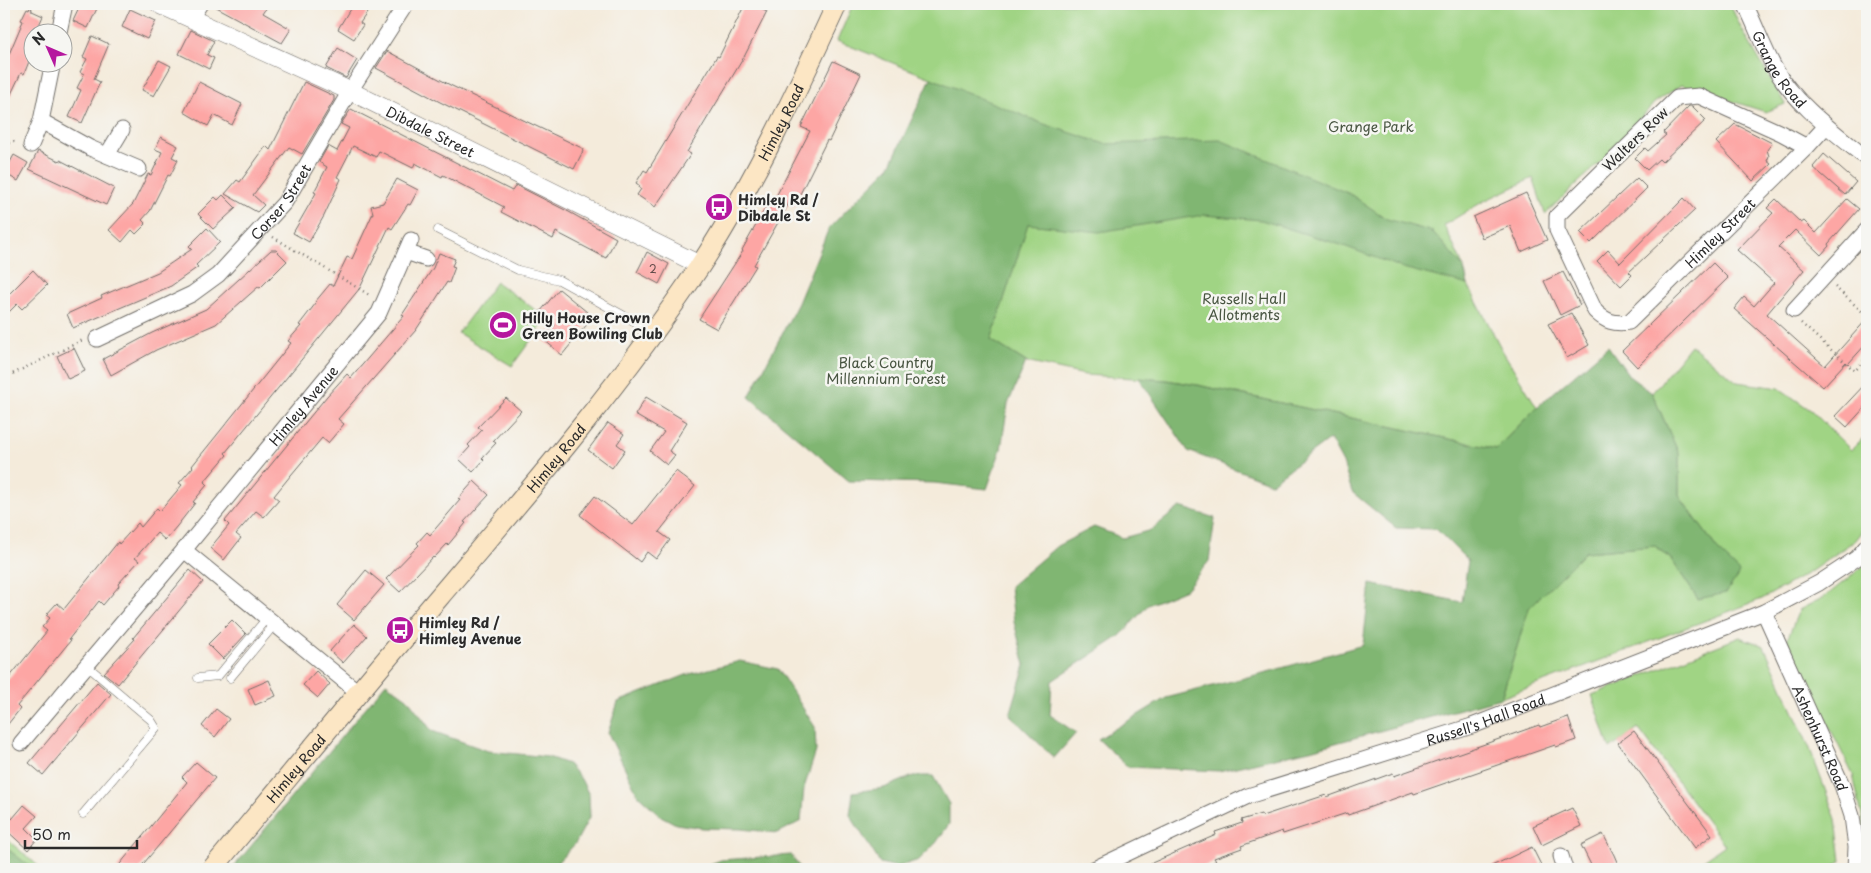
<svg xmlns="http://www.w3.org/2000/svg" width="1871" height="873" viewBox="0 0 1871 873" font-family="'Playpen Sans',sans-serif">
<rect width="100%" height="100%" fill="#f6f6f2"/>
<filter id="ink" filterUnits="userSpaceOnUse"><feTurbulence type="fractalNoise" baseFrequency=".02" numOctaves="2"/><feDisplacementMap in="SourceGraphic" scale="10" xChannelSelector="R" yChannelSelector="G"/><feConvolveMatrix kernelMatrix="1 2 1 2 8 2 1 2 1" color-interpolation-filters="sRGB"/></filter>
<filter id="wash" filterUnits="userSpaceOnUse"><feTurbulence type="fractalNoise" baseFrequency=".0096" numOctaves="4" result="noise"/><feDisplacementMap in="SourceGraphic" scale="20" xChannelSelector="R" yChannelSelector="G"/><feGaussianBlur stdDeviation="1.12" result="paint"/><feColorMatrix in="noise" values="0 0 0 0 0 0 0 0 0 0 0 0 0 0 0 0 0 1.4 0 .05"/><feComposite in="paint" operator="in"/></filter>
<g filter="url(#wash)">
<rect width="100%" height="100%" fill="#f4ebdb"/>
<path fill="#a0d484" stroke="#668058" d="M853 4H1730L1741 28 1785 104 1766 112 1681 85 1654 103 1617 146 1545 214 1533 178 1484 201 1444 225 1464 268 1468 285 1502 350 1537 407 1496 449 1197 385 1166 380 1085 375 1026 362 991 340 1027 224 931 78 837 41Z
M496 282 547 318 512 366 458 333Z
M1691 345 1737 382 1779 388 1812 411 1851 450 1867 434V525L1854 541 1810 572 1762 599 1501 698 1529 608 1584 552 1655 546 1671 559 1698 599 1739 572 1721 554 1679 496V454L1652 393Z
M1867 563V839L1853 775 1787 640 1799 610 1826 596Z
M1740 637 1764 646 1810 749 1836 819 1841 861 1831 869H1691L1725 845 1638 728 1610 749 1592 695Z
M4 837 42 869H4Z"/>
<path fill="#80b672" stroke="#56704e" d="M931 78 1044 124 1105 144 1220 140 1350 194 1387 219 1433 232 1464 268 1468 285 1403 268 1341 245 1261 220 1204 215 1099 232 1028 224 991 340 1026 362 1008 404 1001 449 987 489 934 483 849 481 749 397 798 303 829 228 890 166Z
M1608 346 1630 377 1652 393 1679 454V496L1721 554 1740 572 1726 593 1698 599 1671 559 1655 546 1585 552 1529 608 1501 698 1310 750 1219 771 1128 767 1098 739 1166 698 1271 671 1363 645 1370 584 1462 602 1468 561 1436 529 1396 528 1352 492 1343 463 1330 439 1271 483 1188 451 1139 378 1166 380 1197 385 1496 449 1537 407Z
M1180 507 1215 518 1209 561 1186 589 1148 605 1120 636 1052 681 1050 715 1076 733 1054 758 1010 715 1025 665 1014 622 1010 586 1057 546 1094 527 1123 538 1151 530Z
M740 661 778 669 815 727 816 751 804 788 801 821 778 833 741 829 702 828 676 824 661 816 638 795 608 733 618 702 686 675Z
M386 683 407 698 432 731 488 751 548 757 568 764 581 779 589 795 590 816 575 844 551 869H232Z
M913 776H933L949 804V824L936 843 919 860 897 867 880 863 850 815 853 792 884 788Z
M4 846 33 869H4Z
M791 855 801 869H697L721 860Z"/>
<g id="blocks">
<path fill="#fda6a4" d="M31 4 32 11 43 16 36 32H32V54L24 74 21 73 4 109V66L23 21 21 20 27 8 29 9Z
M81 4H99L88 28 73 21Z
M210 4H269L263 13 291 29 282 43Z
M353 4H373L360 23 363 25 354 39 338 29Z
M745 4H751L767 12 744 57 687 152 691 154 655 207 637 195 641 189 639 188 640 186 636 183 644 170 647 172 717 56 719 57Z
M130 9 156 21 147 39 122 27Z
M191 30 214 41 207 55 214 58 209 69 179 54Z
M92 36 109 44 94 79 100 82 82 123 69 117 81 90 77 88 84 74 80 72 87 59 83 57Z
M338 48 357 60 346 78 326 68Z
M387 51 452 86 584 149 574 169 440 102 376 68Z
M159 60 171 66 154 96 142 90Z
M833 61 861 74 829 141 827 140 794 206 789 203 754 265 756 266 717 329 699 319 743 251 742 250 769 202 772 204 810 131 801 127Z
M199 82 242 104 232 125 214 115 208 126 184 112Z
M304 82 334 96V100L302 154 289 147 253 195 264 205 257 212 225 194 237 180 240 182 266 146 270 150Z
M1689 106H1692L1706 120 1662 162 1659 159 1647 170 1635 158 1645 148 1648 151 1666 135 1663 133Z
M351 109 512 191 516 185 569 212 616 238 606 258 556 232 553 239 501 212 504 207 443 175 442 177 415 163 413 168 379 151 376 157 353 146 337 177 341 179 324 216 309 242 293 233 316 193 314 192 327 167 319 162 328 146 337 151 349 128 341 124Z
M1735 124 1772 143 1767 150 1769 156 1767 161 1771 164 1753 181 1716 142Z
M161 137 178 146 172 157 178 160 170 176 168 175 150 211 142 220 146 224 136 234 132 230 122 242 109 230 133 204 148 174 151 175 162 152 155 149Z
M38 151 59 161 60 160 114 188 106 205 29 169Z
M1824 154 1856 182 1845 195 1813 167Z
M14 155 28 163 18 181 4 173Z
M1637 178 1647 188 1591 243 1580 232Z
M397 179 418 190 410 205 408 204 392 229 389 227 360 288 225 453 227 455 204 482 207 485 193 502 195 503 177 526 165 540 157 533 135 558 139 561 118 584 119 586 103 605 99 601 69 639 71 640 17 706 20 709 4 729V684L47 631 42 627 50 618 46 615 57 603 64 609 118 542 119 544 138 523 141 527 157 508 160 511 182 485 179 483 193 467 192 466 291 343 288 341 301 326 299 325 316 303 315 302 330 284 333 286 347 257 352 259 373 213 371 206 383 203Z
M1526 193 1547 240 1521 252 1510 226 1482 238 1473 217Z
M223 195 236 208 213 229 198 214 215 197 218 200Z
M1684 198 1695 210 1629 272 1632 275 1621 286 1597 261 1608 250 1620 263Z
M1776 199 1801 223 1804 221 1816 233 1847 199 1859 209 1828 244 1829 246 1821 255 1795 230 1778 247 1804 270 1767 314 1825 366 1867 319V343L1848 364 1846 362 1823 387 1734 309 1744 297 1754 306 1774 283 1737 250 1773 213 1767 208Z
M207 228 220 242 196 265 198 267 171 286 73 328 67 314 102 298 101 296 158 272 192 249 189 246Z
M271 250H276L287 261 260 288 258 287 216 324 156 350 111 375 103 359 152 333 206 309Z
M647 252 669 264 659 284 637 272Z
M439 253 455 259 452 266 455 267 449 283 447 282 416 330 338 419 344 424 328 443 322 438 291 475 274 496 279 500 264 517 256 511 236 534 241 538 224 560 210 548 229 525 225 521 327 396 347 374 351 378 404 316 402 315 433 268Z
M1713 263 1728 278 1637 367 1622 351Z
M33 270 47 285 22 309 17 304 4 317V299Z
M1563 272 1580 305 1560 315 1544 281Z
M559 289 593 317 562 355 543 339 555 325 540 312Z
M1571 313 1589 345 1567 358 1548 324Z
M74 348 85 371 68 379 57 356Z
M1867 382V405L1847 427 1835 416Z
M646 397 687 422 669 451 675 455 667 465 650 451 664 432 635 415Z
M506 398 521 411 493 441 496 443 482 458 484 460 473 472 459 459 470 447 468 445 482 430 478 427Z
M608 423 624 434 617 444 625 450 612 468 588 450Z
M676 471 695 486 659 532 670 540 656 559 647 552 640 562 580 515 595 496 633 525Z
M474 481 489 495 464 522 466 523 448 545 447 544 434 558 433 557 400 592 386 579 419 545 417 543 427 532 430 535 460 500 458 499Z
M190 570 203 582 118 684 104 673 135 639 133 638Z
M366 570 384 585 354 620 337 605Z
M232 620 246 634 223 659 208 644Z
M354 624 367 636 343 663 330 651Z
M316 671 330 684 318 698 303 685Z
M269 680 276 696 255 705 248 689Z
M97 682 111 694 43 775 29 763Z
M216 709 229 719 215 737 202 726Z
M1568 717 1576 740 1556 747 1555 745 1414 794 1413 792 1348 815 1347 813 1283 834 1282 831 1241 846 1242 848 1214 858 1216 861 1198 869H1138L1216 835 1215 832 1242 823 1241 820 1261 814 1262 816 1326 795 1327 797 1393 773 1394 776 1539 725 1540 727Z
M1634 731 1712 835 1695 848 1618 743Z
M196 762 215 778 139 869H116L187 782 182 777Z
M24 805 37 816 26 828 37 839 28 850 4 828V812L12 819Z
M1572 808 1581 826 1542 845 1533 826Z
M1603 834 1614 855 1620 869H1593L1581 845Z
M1532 847 1543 869H1485L1509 858Z"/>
</g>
</g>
<g filter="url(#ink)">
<use href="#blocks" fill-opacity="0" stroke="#716e69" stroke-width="1"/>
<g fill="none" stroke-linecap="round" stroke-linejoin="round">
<defs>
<path id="service" d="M438 230 518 270 559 280 652 331
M198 678 218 676 267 618
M230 678 275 624
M83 814 156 728 151 720 86 665"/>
<g id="minor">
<path id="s1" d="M1745 4C1755 24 1763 47 1774 67 1794 102 1830 129 1861 154L1867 157"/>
<path d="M191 18 200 4"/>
<path d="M59 32 65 4"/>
<path d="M41 121 90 148 139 169"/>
<path d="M31 145 41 121 53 62"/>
<path id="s2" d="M1807 147 1781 133 1699 96 1677 98 1557 216V230L1595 311C1606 322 1614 324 1629 322L1807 147 1826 126"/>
<path d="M107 155 122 130"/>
<path d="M406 252 426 259"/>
<path d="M1794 310 1867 230"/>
<path id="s3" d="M97 339 192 294 218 275 285 202 350 91 406 4"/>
<path d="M184 550 358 692"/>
<path id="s4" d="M1764 612 1842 785 1852 816 1856 847 1855 869"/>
<path id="s5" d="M21 743 184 550 379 313 411 240"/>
<path d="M1561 856 1565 869"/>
<path id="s6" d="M1094 869 1248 796 1472 726 1764 612 1819 583 1857 558 1867 546"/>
</g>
<g id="tertiary">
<path id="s7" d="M159 4 350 91 700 265"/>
</g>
<g id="secondary">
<path id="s8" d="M212 869C288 778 363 686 440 596 531 489 622 383 700 266 754 183 796 93 837 4"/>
</g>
</defs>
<use href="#service" stroke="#716e69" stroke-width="9"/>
<use href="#minor" stroke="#716e69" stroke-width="17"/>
<use href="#tertiary" stroke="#716e69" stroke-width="19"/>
<use href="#secondary" stroke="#716e69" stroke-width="22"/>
<path stroke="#716e69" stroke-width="2.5" stroke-dasharray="1 4" stroke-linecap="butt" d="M4 145 17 140
M273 237 371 296
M1835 287 1867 316
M1801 323 1855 371 1867 357
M4 378 83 340"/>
<use href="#service" stroke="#fff" stroke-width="8"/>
<use href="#minor" stroke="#fff" stroke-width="15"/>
<use href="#tertiary" stroke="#fff" stroke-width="18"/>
<use href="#secondary" stroke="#fce6c4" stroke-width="20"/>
</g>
</g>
<defs>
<symbol id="bus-disc" viewBox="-11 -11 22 22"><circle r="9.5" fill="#b5179e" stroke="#f6f6f2"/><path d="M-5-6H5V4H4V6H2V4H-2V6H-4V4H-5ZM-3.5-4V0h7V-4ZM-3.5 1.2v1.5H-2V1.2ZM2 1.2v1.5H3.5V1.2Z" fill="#fff"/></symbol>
<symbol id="stadium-disc" viewBox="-11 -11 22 22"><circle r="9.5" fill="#b5179e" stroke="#f6f6f2"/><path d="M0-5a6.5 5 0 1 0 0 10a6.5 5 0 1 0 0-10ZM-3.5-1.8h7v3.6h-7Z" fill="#fff"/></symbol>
</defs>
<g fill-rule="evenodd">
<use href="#bus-disc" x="703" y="191" width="32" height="32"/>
<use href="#stadium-disc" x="487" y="309" width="32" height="32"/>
<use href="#bus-disc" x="384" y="614" width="32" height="32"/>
</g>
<g text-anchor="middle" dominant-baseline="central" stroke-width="5" stroke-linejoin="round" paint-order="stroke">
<g font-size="11" fill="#604a49">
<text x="653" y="268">2</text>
</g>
<g font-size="14" fill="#2b2b2b" stroke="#f6f6f2">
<text stroke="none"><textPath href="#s1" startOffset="74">Grange Road</textPath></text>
<text stroke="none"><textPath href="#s8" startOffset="941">Himley Road</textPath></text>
<text stroke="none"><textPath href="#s7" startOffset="300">Dibdale Street</textPath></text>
<text transform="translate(1635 139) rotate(-44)">Walters Row</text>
<text stroke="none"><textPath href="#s3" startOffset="234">Corser Street</textPath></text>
<text stroke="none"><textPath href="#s2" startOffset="578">Himley Street</textPath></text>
<text stroke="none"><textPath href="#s5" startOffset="440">Himley Avenue</textPath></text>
<text stroke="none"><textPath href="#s8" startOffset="536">Himley Road</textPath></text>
<text stroke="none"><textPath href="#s6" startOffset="420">Russell's Hall Road</textPath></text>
<text stroke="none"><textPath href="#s4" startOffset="138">Ashenhurst Road</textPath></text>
<text stroke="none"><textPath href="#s8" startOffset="131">Himley Road</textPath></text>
</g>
<g font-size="14" fill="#485541" stroke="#f6f6f2">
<text x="1371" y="126">Grange Park</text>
<text x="1244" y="298">Russells Hall<tspan x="1244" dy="16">Allotments</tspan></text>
<text x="886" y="362">Black Country<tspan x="886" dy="16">Millennium Forest</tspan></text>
</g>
<g font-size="14" font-weight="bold" fill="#2b2b2b" stroke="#f6f6f2" text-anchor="start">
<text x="738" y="199">Himley Rd /<tspan x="738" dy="16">Dibdale St</tspan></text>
<text x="522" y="317">Hilly House Crown<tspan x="522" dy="16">Green Bowiling Club</tspan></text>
<text x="419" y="622">Himley Rd /<tspan x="419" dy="16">Himley Avenue</tspan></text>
</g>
</g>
<rect width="1871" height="873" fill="none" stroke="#f6f6f2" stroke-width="20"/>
<g transform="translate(48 48) rotate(315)"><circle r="24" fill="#f6f6f2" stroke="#a5a5a2"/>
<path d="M0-4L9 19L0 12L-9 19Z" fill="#b5179e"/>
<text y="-8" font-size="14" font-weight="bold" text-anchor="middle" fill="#2b2b2b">N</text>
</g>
<path d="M25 840v8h112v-8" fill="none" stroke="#2b2b2b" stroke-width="2.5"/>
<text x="32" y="840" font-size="15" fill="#2b2b2b" stroke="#f6f6f2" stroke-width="4" paint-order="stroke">50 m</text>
</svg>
